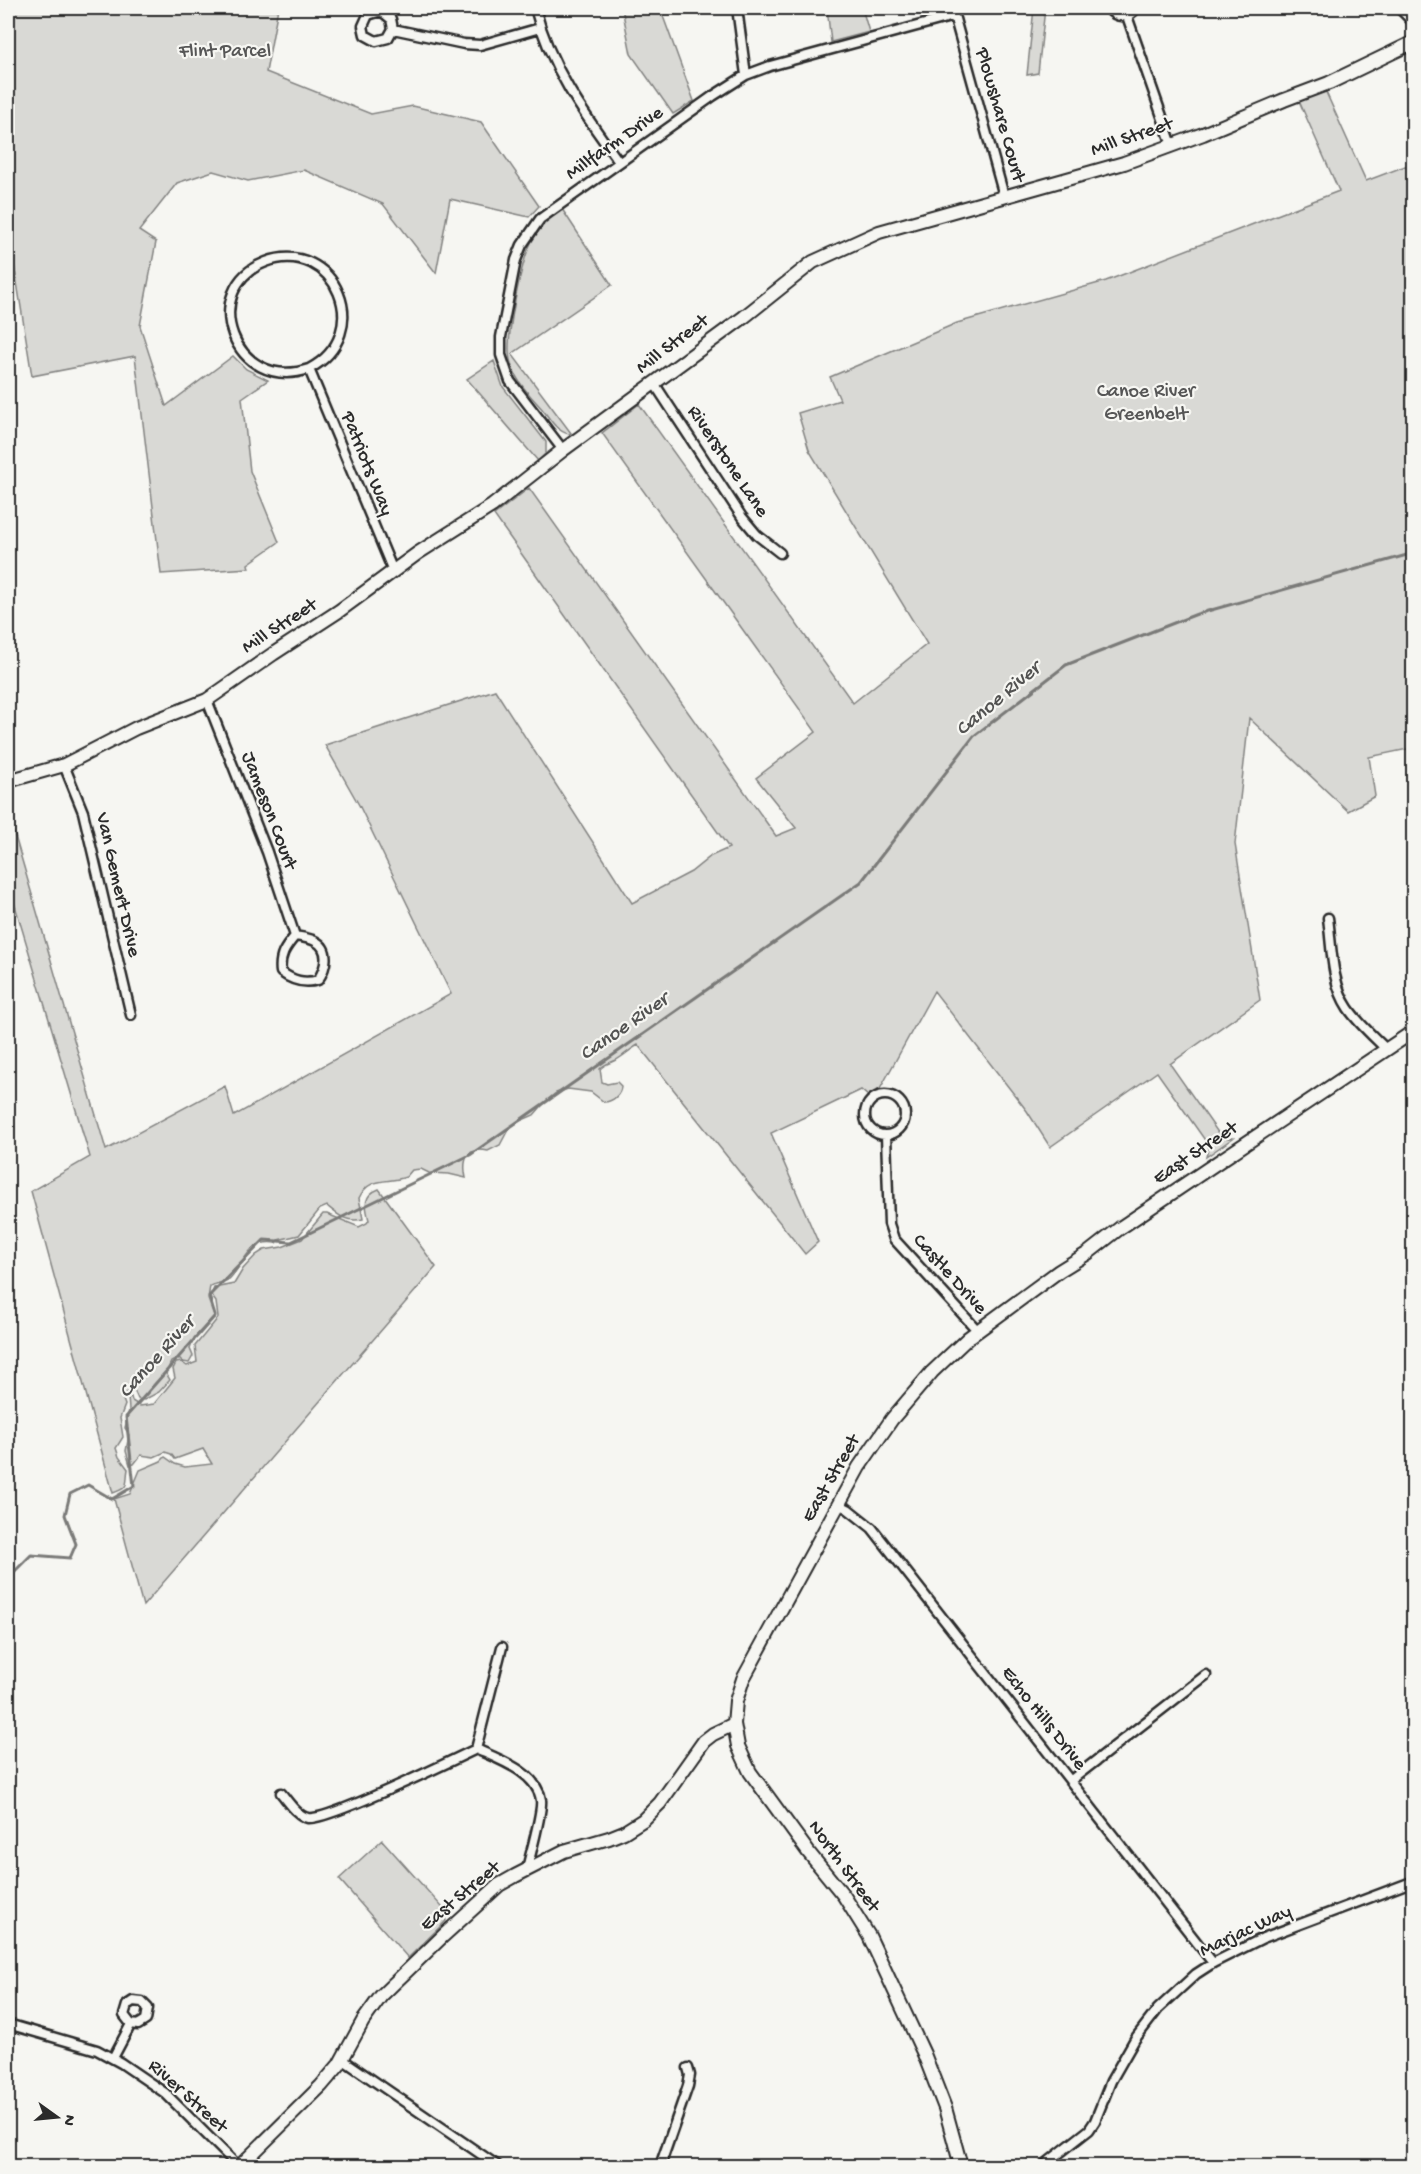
<svg xmlns="http://www.w3.org/2000/svg" width="1421" height="2174" viewBox="0 0 1421 2174" font-family="'Gochi Hand',sans-serif">
<rect width="100%" height="100%" fill="#f6f6f2"/>
<filter id="ink" filterUnits="userSpaceOnUse"><feTurbulence type="fractalNoise" baseFrequency=".0167" numOctaves="2"/><feDisplacementMap in="SourceGraphic" scale="12" xChannelSelector="R" yChannelSelector="G"/><feConvolveMatrix kernelMatrix="1 2 1 2 8 2 1 2 1" color-interpolation-filters="sRGB"/></filter>
<g filter="url(#ink)">
<path fill="#d9d9d5" stroke="#828280" stroke-width="1.5" d="M8 8H278L266 72 371 114 413 106 481 122 539 206 529 217 450 199 436 273 383 204 304 170 248 181 213 171 177 183 139 231 156 242 140 326 166 406 233 356 246 369 268 380 242 398 250 471 279 542 248 564 249 568 161 574 135 356 32 376 8 226Z
M622 8H660L694 101 673 114 631 54Z
M827 8H862L869 32 831 42Z
M1034 8H1045L1038 73 1027 75Z
M1325 90 1366 181 1413 163V748L1369 757 1375 796 1348 811 1249 718 1235 844 1260 1000 1170 1064 1219 1134 1225 1138H1233L1206 1157 1208 1149 1207 1143 1157 1072 1050 1147 1027 1111 934 991 880 1089 868 1096 861 1090 771 1133 818 1242 805 1254 638 1045C631 1049 627 1053 621 1057 614 1063 606 1062 600 1069L602 1082 607 1084 617 1082 621 1086C621 1095 612 1102 604 1102L591 1092 568 1089 556 1093 547 1100 534 1115 520 1121 509 1128 500 1145 488 1151C467 1146 462 1160 466 1178L449 1174 429 1173 421 1169 412 1170 406 1177C388 1184 370 1175 359 1198L363 1219C346 1223 338 1215 327 1206L320 1209 299 1235 278 1240 276 1243C248 1239 247 1260 231 1277 227 1283 216 1283 210 1286L208 1299 214 1316 194 1338 190 1349 193 1356 189 1363 183 1362 179 1358 171 1362 166 1373 170 1380 159 1392 144 1400 138 1399 134 1390 124 1394 123 1400 125 1405 120 1418 123 1437 116 1448 119 1457 128 1469C125 1484 131 1487 113 1493L31 1191 90 1157 8 882V812L106 1150 225 1086 234 1116 451 994 359 805 325 745 495 690 632 903 691 872 711 856 729 848 494 515 529 488 776 836 796 828 756 778 816 732 602 433 639 404 853 703 927 644 809 450 798 413 840 400 830 377 957 323 1106 281 1339 191 1299 101Z
M562 209 612 285 512 354 571 433 569 434C557 432 550 419 543 410 530 395 514 380 510 360 505 339 521 263 531 243 539 228 549 218 562 209Z
M494 361 503 387 546 442V453L538 461 467 379Z
M379 1189 436 1267 143 1606 114 1499 130 1494 140 1470 161 1461 165 1457 175 1464 185 1467 212 1464 203 1449 175 1459 171 1454 165 1452 154 1457 141 1455 134 1464 130 1465 126 1451 129 1435 125 1428 129 1410 128 1397H131L132 1401 140 1406 154 1404 175 1378 173 1369 176 1363 181 1362 187 1366 197 1362 195 1346 218 1318 216 1302 211 1295 214 1288 234 1284 243 1269 256 1255 264 1250 282 1247 302 1239 323 1214H327L359 1227 367 1223 369 1220C365 1206 363 1195 379 1189Z
M382 1840 442 1907 446 1921 408 1958 339 1879Z"/>
<g fill="none" stroke-linecap="round" stroke-linejoin="round">
<path stroke="#7a7a78" stroke-width="3" d="M8 1578 31 1555 70 1558 76 1544 65 1515 70 1494 88 1485 112 1499 134 1486 126 1417 215 1316 209 1296 264 1240 291 1242 470 1155 861 882 974 736 1066 665 1197 614 1414 553"/>
<defs>
<path id="street" d="M535 8C550 67 583 113 619 162
M737 8 746 75
M952 8 1004 196
M1108 8C1116 19 1129 19 1136 8
M1399 8 1414 23
M1127 16 1172 145
M393 29 388 38 376 41 365 35 363 26 368 15 381 11 391 19 393 29 464 44 480 45 540 28
M309 369C233 394 197 288 266 262 335 237 376 334 309 369L393 571
M654 383 742 517 757 535 780 553
M563 450 510 381 501 355V337L516 260 522 245 540 219 713 96 746 75 770 66 954 16
M207 700 267 852 295 936C301 937 309 938 315 941 331 949 326 968 318 980 304 984 293 981 281 972 279 956 285 948 295 936
M64 765 83 812 131 1015
M1328 918C1332 947 1331 983 1348 1008 1358 1023 1373 1036 1386 1049
M865 1115a20 20 0 1 1 40 0a20 20 0 1 1-40 0Z
M886 1135 889 1224 894 1239 978 1331
M838 1504 848 1509 872 1528 1213 1963
M476 1749C498 1759 537 1772 541 1800 543 1811 530 1855 527 1869
M1070 1781 1206 1675
M281 1793C288 1801 297 1816 308 1818 327 1821 451 1761 476 1749L502 1647
M8 2024 97 2050 121 2063 165 2093 238 2166
M113 2058 131 2024 138 2025 146 2020 148 2008 142 2002 133 2001 127 2005 124 2015 131 2024
M342 2059 498 2166
M660 2166 688 2086 690 2075 688 2068
M1043 2166 1089 2130 1095 2121 1111 2081 1135 2039 1158 2009 1196 1974 1213 1963 1263 1938 1414 1881"/>
<path id="secondary" d="M8 781 64 765 136 728 207 700 273 654 339 611 418 553 492 506 563 450 744 317 813 262 879 232 1124 163 1203 134 1284 100 1329 83 1414 42
M734 1724 738 1746 750 1772 809 1853 844 1896 869 1936 924 2054 945 2108 961 2166
M240 2166 321 2086 339 2065 363 2021 381 1996 443 1936 499 1885 515 1876 564 1851 609 1838 624 1832 643 1820 660 1803 704 1741 713 1734 734 1724 736 1701 743 1679 859 1467 892 1419 932 1372 968 1338 1059 1271 1088 1253 1120 1228 1221 1160 1414 1031"/>
</defs>
<use href="#street" stroke="#2b2b2b" stroke-width="13"/>
<use href="#secondary" stroke="#2b2b2b" stroke-width="16"/>
<use href="#street" stroke="#f6f6f2" stroke-width="8"/>
<use href="#secondary" stroke="#f6f6f2" stroke-width="12"/>
</g>
</g>
<g text-anchor="middle" dominant-baseline="central" stroke-width="4.5" stroke-linejoin="round" paint-order="stroke">
<g font-size="20" fill="#565656" stroke="#f6f6f2">
<text x="225" y="52">Flint Parcel</text>
<text x="1146" y="392">Canoe River<tspan x="1146" dy="23">Greenbelt</tspan></text>
</g>
<g font-size="20" fill="#2b2b2b" stroke="#f6f6f2">
<text transform="translate(999 115) rotate(74)">Plowshare Court</text>
<text transform="translate(1132 138) rotate(-19)">Mill Street</text>
<text transform="translate(615 144) rotate(-35)">Millfarm Drive</text>
<text transform="translate(673 345) rotate(-37)">Mill Street</text>
<text transform="translate(727 462) rotate(56)">Riverstone Lane</text>
<text transform="translate(366 464) rotate(68)">Patriots Way</text>
<text transform="translate(280 627) rotate(-33)">Mill Street</text>
<text transform="translate(268 811) rotate(69)">Jameson Court</text>
<text transform="translate(117 885) rotate(77)">Van Gemert Drive</text>
<text transform="translate(1196 1154) rotate(-34)">East Street</text>
<text transform="translate(949 1275) rotate(48)">Castle Drive</text>
<text transform="translate(832 1479) rotate(-60)">East Street</text>
<text transform="translate(1043 1719) rotate(52)">Echo Hills Drive</text>
<text transform="translate(843 1867) rotate(54)">North Street</text>
<text transform="translate(461 1897) rotate(-40)">East Street</text>
<text transform="translate(1246 1932) rotate(-25)">Marjac Way</text>
<text transform="translate(187 2097) rotate(42)">River Street</text>
</g>
<g font-size="21" font-style="italic" fill="#525251" stroke="#f6f6f2">
<text transform="translate(999 700) rotate(-40)">Canoe River</text>
<text transform="translate(625 1028) rotate(-35)">Canoe River</text>
<text transform="translate(158 1358) rotate(-48)">Canoe River</text>
</g>
</g>
<rect width="1421" height="2174" fill="none" stroke="#f6f6f2" stroke-width="30"/>
<rect x="15" y="15" width="1391" height="2144" fill="none" stroke="#2b2b2b" stroke-width="2" filter="url(#ink)"/>
<g transform="translate(57 2117) rotate(105)" stroke="#f6f6f2" stroke-width="4.5" paint-order="stroke">
<path d="M0-4.5L10 22L0 15L-10 22Z" fill="#2b2b2b"/>
<text y="-9" font-size="16" font-weight="bold" text-anchor="middle" fill="#2b2b2b">N</text>
</g>
</svg>
